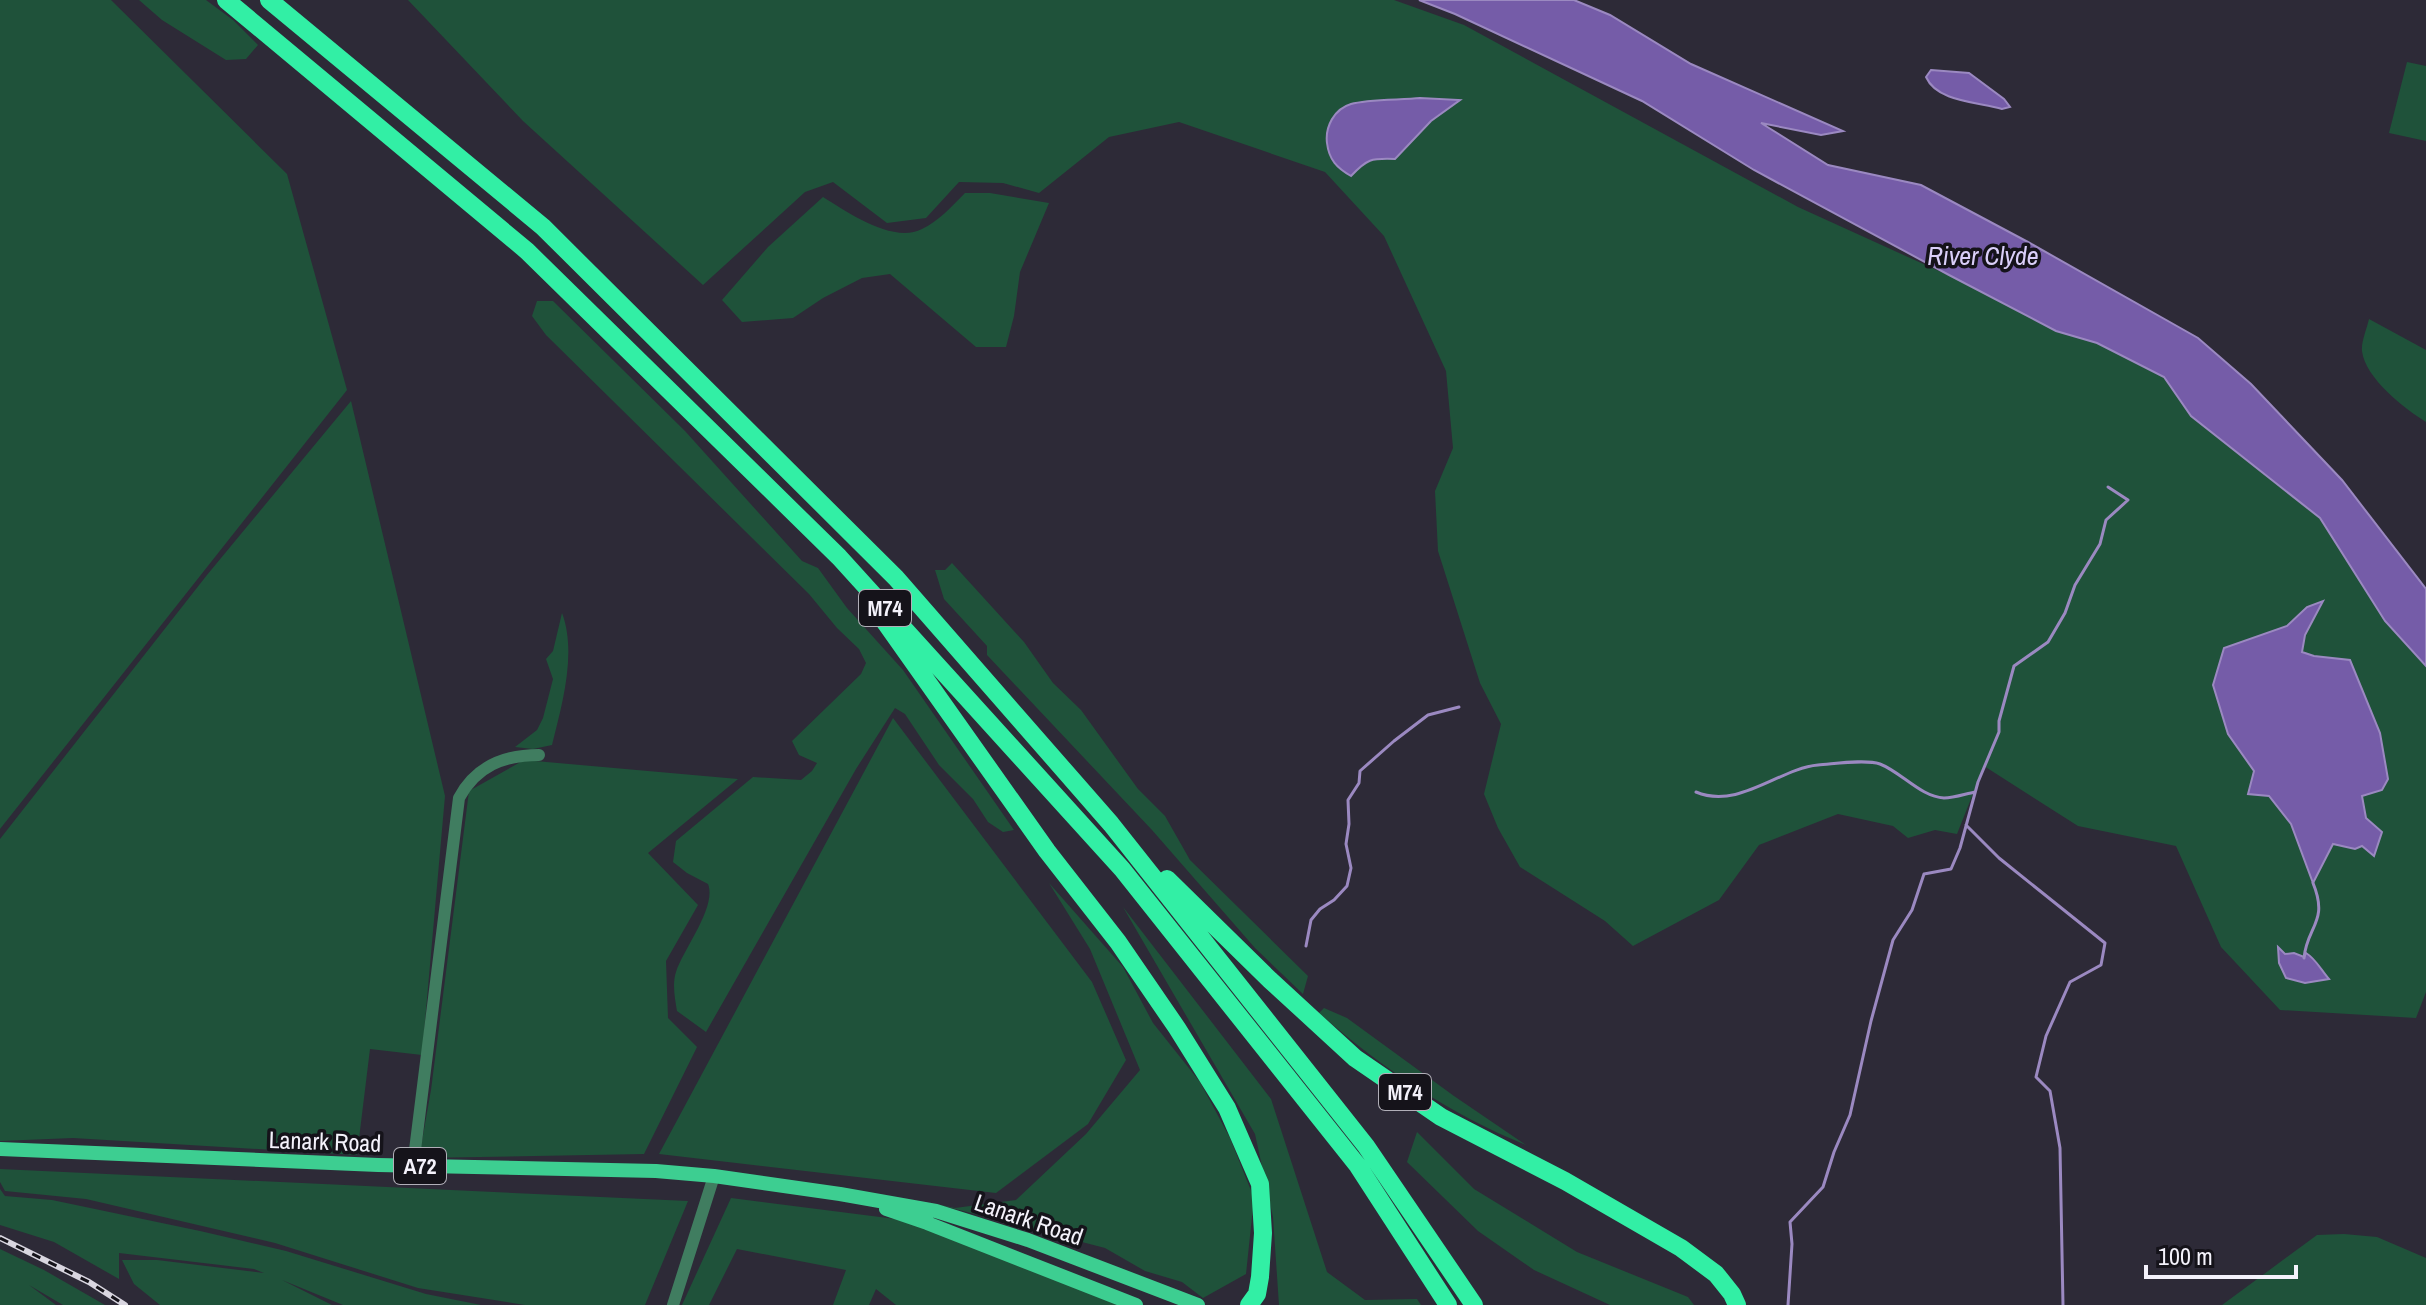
<svg xmlns="http://www.w3.org/2000/svg" width="2426" height="1305" viewBox="0 0 2426 1305" font-family="'Archivo Narrow',sans-serif">
<rect width="100%" height="100%" fill="#2d2a37"/>
<path fill="#1f523a" d="M0 0H111L287 174 347 390 0 829Z
M139 0H206L233 20 258 45 246 59 226 60 162 20Z
M408 0H1394L1464 25 1798 207 2097 343 2164 377 2320 518 2392 629 2426 667V992L2416 1018 2280 1010 2221 947 2176 846 2078 826 1984 766 1957 834 1935 830 1908 838 1893 826 1838 814 1759 845 1719 900 1633 946 1605 921 1520 867 1498 828 1484 794 1501 724 1480 683 1438 551 1435 491 1453 448 1446 371 1384 236 1325 172 1179 122 1109 137 1039 193 1003 183 959 182 926 218 887 223 833 182 805 192 703 285 523 121Z
M2407 62 2426 66V141L2389 133Z
M965 193H990L1049 203 1020 272 1014 316 1006 347H976L890 274 862 278 823 298 793 318 742 322 722 300 768 247 823 197C847 212 893 244 922 229 939 221 952 206 965 193Z
M537 301H553L685 431 802 561 818 568 847 608 903 670 1014 830 1003 832 988 822 973 799 939 765 905 714 895 708 856 769 706 1032 677 1011C675 999 672 984 676 972 684 948 717 907 708 884L687 873 673 862 676 841 753 777 801 780 812 771 817 763 799 755 792 741 861 674 866 663 859 649 837 628 809 594 546 335 532 316Z
M2369 319 2426 350V422C2405 409 2365 378 2362 351 2361 342 2367 328 2369 319Z
M351 401 445 796 422 1055 370 1049 357 1155 73 1138 0 1141V839L207 575Z
M952 563 1024 642 1053 683 1081 710 1138 789 1165 816 1190 860 1308 976 1303 994 1255 948 1152 830 987 655V646L944 599 935 570H945Z
M562 613C577 653 562 705 552 745L533 749 515 747 537 730 543 718 553 679 546 659 553 651Z
M893 718 1092 982 1126 1060 1088 1124 996 1193 659 1154Z
M524 760 738 779 648 853 698 905 666 961 668 1018 697 1047 644 1154 419 1158 431 1090 469 791Z
M1049 883 1123 967 1153 1023 1200 1082 1230 1138 1254 1198 1246 1274 1203 1298 1182 1282 1145 1271 1105 1248 936 1204 955 1208 1016 1200 1086 1134 1140 1070 1090 949Z
M1123 907 1271 1099 1327 1272 1365 1300 1417 1299 1421 1305H1279L1273 1217 1255 1134Z
M1324 1008 1347 1018 1454 1096 1526 1145C1449 1114 1381 1067 1319 1013Z
M1417 1132 1474 1189 1577 1252 1688 1297 1694 1305H1610L1534 1270 1478 1231 1407 1162Z
M0 1169 688 1201 645 1305H525L418 1288 275 1243 86 1199 5 1191 0 1182Z
M0 1189 5 1196 52 1200 200 1231 286 1251 426 1294 481 1305H343L282 1280 332 1305H160L134 1284 122 1260H157L264 1273 254 1269 119 1253V1279L54 1242 0 1225Z
M731 1198 927 1223 1120 1305H896L876 1289 869 1305H833L846 1270 737 1249 709 1305H682Z
M2344 1234 2377 1237 2426 1258V1305H2222L2317 1235Z
M0 1249 44 1270 105 1305H63L29 1285 56 1305H0Z"/>
<path fill="#755ca8" stroke="#9b89c1" stroke-width="2" d="M1419 0H1574L1610 15 1691 64 1843 131 1821 135 1761 123 1828 165 1921 185 2028 242 2198 338 2251 384 2342 480 2426 589V666L2385 621 2320 518 2191 416 2164 377 2097 343 2056 331 1949 275 1754 170 1642 101 1455 14Z
M1931 70 1969 73 2004 99 2010 107 2002 109C1978 102 1937 102 1926 77Z
M1420 98 1460 100 1431 121 1395 159C1371 158 1367 159 1351 176 1337 168 1329 160 1327 143 1325 127 1334 109 1351 104 1367 99 1402 100 1420 98Z
M2323 601 2305 635 2302 652 2314 656 2350 660 2380 733 2388 779 2382 790 2362 796 2366 818 2382 832 2374 856 2362 846 2355 849 2333 844 2313 883 2291 824 2269 796 2248 794 2254 771 2228 734 2213 685 2224 648 2287 626 2307 607Z
M2278 947 2285 954 2294 953 2304 957 2306 953C2316 959 2321 970 2329 979L2305 983 2286 978 2279 963Z"/>
<g fill="none" stroke-linecap="round" stroke-linejoin="round">
<path stroke="#9b89c1" stroke-width="3" d="M1696 792C1739 810 1780 768 1818 765 1834 764 1865 759 1880 764 1901 772 1921 797 1944 798 1954 798 1965 794 1975 792
M1966 825 1999 858 2105 943 2101 965 2070 982 2046 1036 2036 1077 2050 1091 2060 1148 2063 1305
M1306 946 1311 920 1320 909 1334 900 1347 886 1351 868 1346 844 1349 824 1348 800 1359 783 1360 771 1394 741 1428 715 1459 707
M2304 958C2307 926 2329 922 2313 883
M1788 1305 1792 1244 1790 1222 1823 1187 1834 1152 1850 1115 1871 1021 1893 940 1912 910 1924 874 1951 869 1960 848 1978 782 1999 732V721L2014 666 2048 642 2065 613 2075 585 2100 544 2106 520 2128 500 2108 487"/>
<path stroke="#407d60" stroke-width="12" d="M413 1166 459 798C476 766 504 755 539 755
M673 1305 714 1176"/>
<path stroke="#3dce91" stroke-width="14" d="M0 1149 378 1165 656 1171 714 1176 840 1194 936 1211 1028 1240 1198 1305
M886 1209 927 1223 1136 1305"/>
<path stroke="#32efa5" stroke-width="18" d="M226 0 527 251 839 557 1122 869 1358 1166 1448 1305
M269 0 543 227 896 578 1111 824 1366 1146 1474 1305
M885 622 1047 851 1118 942 1177 1028 1227 1108 1260 1184 1263 1233 1260 1277 1257 1294 1249 1305
M1167 879 1270 980 1355 1058 1441 1117 1565 1181 1681 1248 1716 1274 1732 1294 1737 1305"/>
<defs>
<path id="rail" d="M0 1238 89 1282 125 1305"/>
</defs>
<use href="#rail" stroke="#d9d6e0" stroke-width="6"/>
<use href="#rail" stroke="#15131a" stroke-width="3" stroke-dasharray="9" stroke-linecap="butt"/>
</g>
<g text-anchor="middle" dominant-baseline="central" stroke-width="7" stroke-linejoin="round" paint-order="stroke">
<g fill="#15131a" stroke="#b1afb8" stroke-width="2">
<rect x="859" y="590" width="52" height="36" rx="6"/>
<rect x="1379" y="1074" width="52" height="36" rx="6"/>
<rect x="394" y="1148" width="52" height="36" rx="6"/>
</g>
<g font-size="22" font-weight="bold" fill="#f4f2fb">
<text x="885" y="608">M74</text>
<text x="1405" y="1092">M74</text>
<text x="420" y="1166">A72</text>
</g>
<g font-size="24" fill="#f4f2fb" stroke="#15131a">
<text transform="translate(325 1141) rotate(2)">Lanark Road</text>
<text transform="translate(1029 1219) rotate(19)">Lanark Road</text>
</g>
<g font-size="26" font-style="italic" fill="#dacff9" stroke="#15131a">
<text x="1983" y="255">River Clyde</text>
</g>
</g>
<path d="M2146 1265v12h150v-12" fill="none" stroke="#f4f2fb" stroke-width="4"/>
<text x="2158" y="1265" font-size="24" fill="#f4f2fb" stroke="#15131a" stroke-width="6" paint-order="stroke">100 m</text>
</svg>
